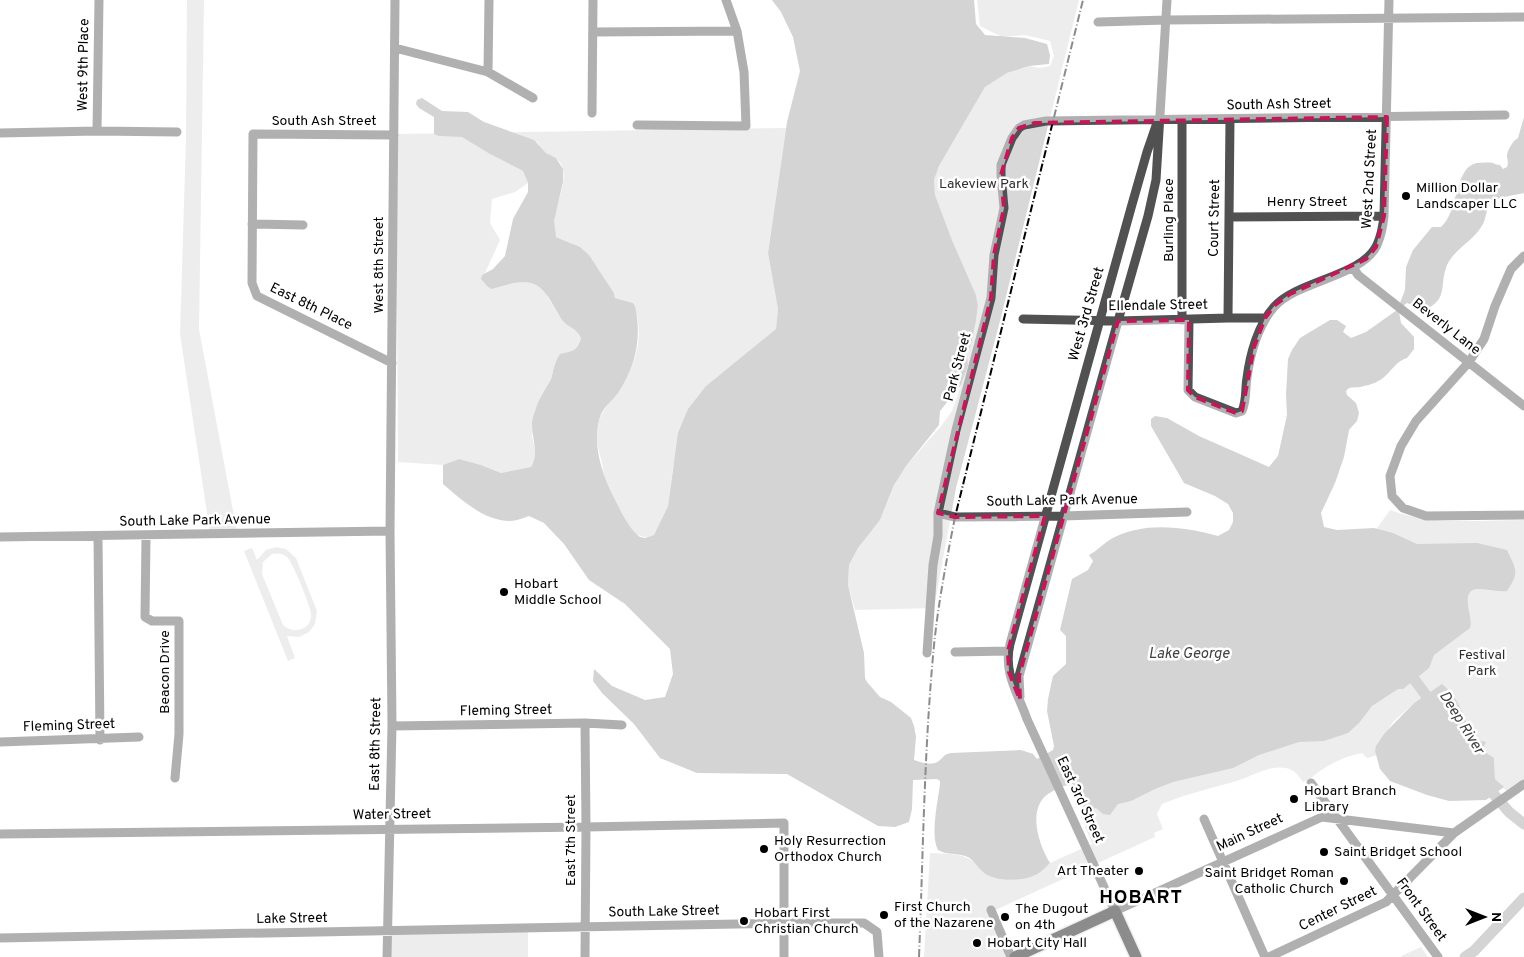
<svg xmlns="http://www.w3.org/2000/svg" width="1524" height="957" viewBox="0 0 1524 957" font-family="Overpass,sans-serif">
<rect width="100%" height="100%" fill="#fff"/>
<path fill="#d8d8d8" fill-rule="evenodd" d="M187 0H204L199 329 237 532 210 533 180 334 186 138Z
M977 0H1079L1000 321 956 488 934 608 855 610 848 585 849 565 858 548 880 520 896 481 906 466 942 425 952 411 968 366 967 353 971 345 976 321 978 305 976 295 952 240 935 195 934 180 939 166 985 87 1007 73 1029 66 1040 68 1050 66 1054 56 1050 41 1025 35 1002 37 980 26Z
M786 128 768 253 778 309 776 330 706 386 673 467 668 506 654 535C640 541 632 532 625 519 619 506 609 492 605 478 603 472 603 466 601 459 599 451 596 442 597 433 598 417 603 411 612 399 634 372 647 338 633 303L615 298 614 293 597 267 571 243 556 237C546 214 570 190 562 166 558 156 551 158 544 151 542 149 539 145 537 142L490 154 523 171 528 183 515 192 492 199 490 223 500 240 485 273 482 275 492 289C510 284 532 275 545 293 551 301 556 311 562 320 568 328 576 327 581 338 578 345 576 351 567 352L553 372 550 381 543 392 534 412 532 436 536 453 535 461 531 467 501 473 481 465 459 459 443 465 398 462 396 134Z
M1390 510C1432 526 1480 520 1524 520V781L1508 793 1495 779 1494 758 1482 750 1478 739 1470 738C1467 719 1458 705 1448 689L1414 703 1393 722 1375 751 1377 755 1367 758 1362 753C1346 756 1333 762 1320 771 1314 775 1310 780 1303 782 1298 775 1294 769 1285 768 1270 765 1254 775 1240 780 1213 788 1188 793 1162 804L1157 814 1163 829 1154 833 1155 837 991 912 1010 957H924L930 853C950 854 970 852 982 871L1009 880 1018 879 1044 869 1050 863 1092 844 1080 814 1096 808 1416 550 1373 534Z
M276 547 286 549 296 558 317 611 315 624 309 632 299 637 287 636 295 658 288 661 244 551 252 548 257 560 266 550ZM272 554C278 553 282 553 287 557 292 561 311 607 311 614 312 631 293 634 283 625L262 574 263 562Z
M528 930V957H389V933Z
M1421 947 1428 957H1402L1401 956Z"/>
<path fill="#9f9f9f" d="M772 0H974L976 24 985 35 1025 38 1047 44 1050 55 1049 64 1029 66 1007 73 985 87 939 166 934 180 935 195 952 240 976 295 978 305 976 321 971 345 967 353 968 366 961 385 940 411 939 425 906 466 894 485 880 520 858 548 849 565 848 585 864 653 865 678 867 682 880 697 891 702 911 718 914 726 916 737 914 760C923 763 934 767 941 759 945 755 946 754 951 753L1021 750 1033 754 1037 759 1053 750 1054 746 1047 711 1048 699 1053 676 1066 664V636L1060 630 1072 579 1088 570 1093 561 1089 555C1097 551 1104 543 1111 539 1144 521 1184 527 1218 536L1229 530 1233 522V513L1228 504 1215 496 1184 483 1151 426V419L1155 416 1167 418 1199 436 1269 467 1278 456 1287 415 1286 394 1288 359 1292 350 1300 338 1330 320H1337L1346 326 1343 332 1351 338 1366 332 1397 310 1399 312 1401 323 1414 337V349L1407 358C1396 361 1391 372 1383 378 1378 382 1370 385 1364 386 1357 389 1350 385 1346 391L1347 395 1356 403 1359 413 1357 421 1349 430 1344 457 1335 483 1321 513 1324 527 1337 530 1374 528 1393 533 1417 544 1477 543 1507 550C1516 570 1520 571 1507 591 1497 592 1487 589 1478 589 1458 590 1474 617 1470 628L1434 655 1429 668 1403 689H1398L1372 706 1359 723 1348 733 1324 741 1299 742 1259 755 1233 768 1173 782 1155 789 1131 801 1118 804 1110 815 1103 814 1096 808 1085 812 1071 785C1064 785 1059 788 1053 791 1025 804 1038 844 1050 863 1044 870 1036 876 1027 878 1015 881 991 881 982 871 976 866 973 858 965 856 955 853 947 855 938 850 930 835 938 801 940 784V781L937 779 913 780 912 809 909 822 895 827 878 826 787 774 697 773 660 758 634 724 602 693 593 681 594 669 612 686 645 700 665 697 673 674 670 649 625 604 589 580 564 544 544 523 529 516C523 518 516 521 510 521 484 521 462 500 443 484V465L459 459 481 465 501 473 531 467C540 453 531 437 532 422 534 412 538 401 543 393 545 388 549 384 551 379 554 370 554 363 560 354 573 351 577 351 581 338 576 327 568 328 562 320 556 311 552 301 545 293 532 275 510 284 492 289L488 287 481 279 482 275 493 269 505 256 513 219 528 192V183L523 171 490 154 462 137 439 136 434 134V117L419 108 416 104 417 100 422 98 442 111 468 112 484 122 534 140 546 153 556 158 563 169V182L554 221 556 237 580 247 589 255 614 293 615 298 633 303 635 306C642 338 636 366 618 393 612 401 605 406 601 414 591 440 601 472 613 496 621 510 627 527 640 537L645 538 654 535 668 506 678 433 688 409 706 386 776 329 778 309 768 253 787 122 800 71 793 37 781 12Z
M1524 117V193C1516 195 1500 197 1494 200 1486 205 1487 216 1483 224 1474 241 1455 248 1447 265 1439 285 1449 300 1424 310L1407 303 1403 306 1400 303 1405 290 1406 267 1413 250 1432 227H1441C1459 212 1454 167 1477 163 1480 163 1489 162 1493 163 1495 164 1497 165 1500 165L1503 169 1507 167C1509 162 1507 160 1507 155 1508 149 1513 141 1518 138Z
M1442 684C1458 697 1467 719 1470 738L1486 742 1482 750 1494 758 1495 779 1504 787 1486 800 1449 801 1427 795 1390 781 1380 769 1375 751 1376 746 1384 734 1414 703Z"/>
<g fill="none" stroke-linecap="round" stroke-linejoin="round">
<path stroke="#9f9f9f" stroke-width="11" d="M1414 679 1434 706
M1485 784 1509 812 1524 824
M1465 957 1474 951 1524 898"/>
<defs>
<path id="major" d="M1015 957 1115 911 1136 957"/>
</defs>
<use href="#major" stroke="#dbdbdb" stroke-width="14"/>
<path stroke="#515151" stroke-width="9" d="M1098 22 1166 20 1524 17
M593 32 737 31
M395 48 488 72 533 98
M488 72 489 0
M592 113 593 0
M1158 120 1147 152 1131 208 1010 644C1003 673 1018 693 1027 719L1115 911 1322 817 1454 833
M1182 120V320
M637 125 746 126 744 72 737 31 726 0
M97 131 99 0
M0 133 97 131 177 132
M1229 217 1384 216
M252 224 303 225
M1524 256 1511 269 1495 306 1484 339 1469 362 1416 421 1401 446 1390 476 1392 496 1403 508 1426 516 1524 515
M1353 267 1358 275 1524 406
M1228 318 1230 119
M1023 319 1118 321 1228 318H1265
M1189 320 1188 390 1195 397 1236 413 1242 411C1247 400 1245 389 1247 378 1250 354 1258 325 1274 307 1298 280 1362 277 1377 245 1381 236 1383 226 1384 216L1389 0
M392 363 257 296 252 283 253 134 394 135
M938 513 955 517 1063 516 1187 512
M146 536 145 617 152 621H179V734L175 778
M0 537 390 531
M98 537 100 740
M955 652 1008 651
M927 653 933 565 938 536V513L956 430 991 298 994 255 1004 208 1001 175V165L1012 138 1019 128 1024 125 1046 121 1505 115
M1020 697 1019 676 1118 321 1148 216 1156 180 1167 0
M585 723 586 827 585 957
M392 726 585 723 622 725
M0 742 139 737
M1311 783 1438 957
M1204 819 1265 957
M0 834 586 827 784 823V957
M991 910 1011 957
M0 938 784 923H864L877 932 879 957
M387 957 392 726 390 531 395 0
M1269 957 1386 902 1454 833 1524 784"/>
<use href="#major" stroke="#000" stroke-width="11"/>
<path stroke="#000" stroke-width="2" stroke-dasharray="8 2.5 1 2.5" stroke-linecap="butt" d="M919 957C923 857 924 756 933 656 937 609 946 563 955 517L1083 0"/>
</g>
<path d="M0 0H1524V957H0ZM1387 117 1384 216 1376 247 1366 259 1290 294 1275 305 1265 318 1254 347 1242 411 1236 413 1195 397 1188 390 1189 320 1118 321 1019 676 1020 700 1009 672 1008 651 1045 516 955 517 938 513 991 298 994 255 1004 208 1001 175 1012 138 1019 128 1035 123Z" fill="#fff" fill-opacity=".55" fill-rule="evenodd"/>
<path fill="none" stroke="#c2185b" stroke-width="4" stroke-dasharray="10 6" stroke-linejoin="round" d="M1387 117 1384 216 1376 247 1366 259 1290 294 1275 305 1265 318 1254 347 1242 411 1236 413 1195 397 1188 390 1189 320 1118 321 1019 676 1020 700 1009 672 1008 651 1045 516 955 517 938 513 991 298 994 255 1004 208 1001 175 1012 138 1019 128 1035 123Z"/>
<g fill="#000" stroke="#fff" stroke-width="2">
<circle cx="1406" cy="196" r="5"/>
<circle cx="504" cy="592" r="5"/>
<circle cx="1294" cy="799" r="5"/>
<circle cx="764" cy="849" r="5"/>
<circle cx="1324" cy="852" r="5"/>
<circle cx="1139" cy="871" r="5"/>
<circle cx="1344" cy="881" r="5"/>
<circle cx="884" cy="915" r="5"/>
<circle cx="1005" cy="917" r="5"/>
<circle cx="744" cy="921" r="5"/>
<circle cx="977" cy="943" r="5"/>
</g>
<g text-anchor="middle" dominant-baseline="central" stroke-width="5" stroke-linejoin="round" paint-order="stroke">
<g font-size="14" fill="#000" stroke="#fff">
<text transform="translate(84 65) rotate(-89)">West 9th Place</text>
<text transform="translate(1279 105) rotate(-1)">South Ash Street</text>
<text x="324" y="121">South Ash Street</text>
<text transform="translate(1370 179) rotate(-87)">West 2nd Street</text>
<text x="1307" y="202">Henry Street</text>
<text transform="translate(1215 218) rotate(-89)">Court Street</text>
<text transform="translate(1169 220) rotate(-90)">Burling Place</text>
<text transform="translate(379 265) rotate(-90)">West 8th Street</text>
<text transform="translate(1158 306) rotate(-1)">Ellendale Street</text>
<text transform="translate(311 307) rotate(26)">East 8th Place</text>
<text transform="translate(1087 314) rotate(-74)">West 3rd Street</text>
<text transform="translate(1446 327) rotate(38)">Beverly Lane</text>
<text transform="translate(958 367) rotate(-75)">Park Street</text>
<text transform="translate(1062 501) rotate(-1)">South Lake Park Avenue</text>
<text transform="translate(195 521) rotate(-1)">South Lake Park Avenue</text>
<text transform="translate(165 672) rotate(-90)">Beacon Drive</text>
<text transform="translate(506 711) rotate(-1)">Fleming Street</text>
<text transform="translate(69 726) rotate(-2)">Fleming Street</text>
<text transform="translate(376 744) rotate(-89)">East 8th Street</text>
<text transform="translate(1080 800) rotate(65)">East 3rd Street</text>
<text transform="translate(392 815) rotate(-1)">Water Street</text>
<text transform="translate(1250 833) rotate(-25)">Main Street</text>
<text transform="translate(571 840) rotate(-90)">East 7th Street</text>
<text transform="translate(1338 909) rotate(-26)">Center Street</text>
<text transform="translate(1421 910) rotate(54)">Front Street</text>
<text transform="translate(664 912) rotate(-1)">South Lake Street</text>
<text transform="translate(292 919) rotate(-1)">Lake Street</text>
</g>
<g font-size="14" fill="#2f2f2f" stroke="#fff">
<text x="984" y="184">Lakeview Park</text>
<text x="1482" y="655">Festival<tspan x="1482" dy="16">Park</tspan></text>
</g>
<g font-size="14" fill="#000" stroke="#fff" text-anchor="start">
<text x="1416" y="188">Million Dollar<tspan x="1416" dy="16">Landscaper LLC</tspan></text>
<text x="514" y="584">Hobart<tspan x="514" dy="16">Middle School</tspan></text>
<text x="1304" y="791">Hobart Branch<tspan x="1304" dy="16">Library</tspan></text>
<text x="774" y="841">Holy Resurrection<tspan x="774" dy="16">Orthodox Church</tspan></text>
<text x="1334" y="852">Saint Bridget School</text>
<text x="1129" y="871" text-anchor="end">Art Theater</text>
<text x="1334" y="873" text-anchor="end">Saint Bridget Roman<tspan x="1334" dy="16">Catholic Church</tspan></text>
<text x="894" y="907">First Church<tspan x="894" dy="16">of the Nazarene</tspan></text>
<text x="1015" y="909">The Dugout<tspan x="1015" dy="16">on 4th</tspan></text>
<text x="754" y="913">Hobart First<tspan x="754" dy="16">Christian Church</tspan></text>
<text x="987" y="943">Hobart City Hall</text>
</g>
<g font-size="15" font-style="italic" fill="#404040" stroke="#fff">
<text x="1189" y="654">Lake George</text>
<text transform="translate(1461 723) rotate(58)">Deep River</text>
</g>
<g font-size="19" font-weight="bold" letter-spacing="1" fill="#000" stroke="#fff">
<text x="1141" y="898">HOBART</text>
</g>
</g>
<g transform="translate(1484 917) rotate(90)" stroke="#ffffff" stroke-width="4" paint-order="stroke">
<path d="M0-4L9 19L0 12L-9 19Z" fill="#000000"/>
<text y="-8" font-size="14" font-weight="bold" text-anchor="middle" fill="#000000">N</text>
</g>
</svg>
